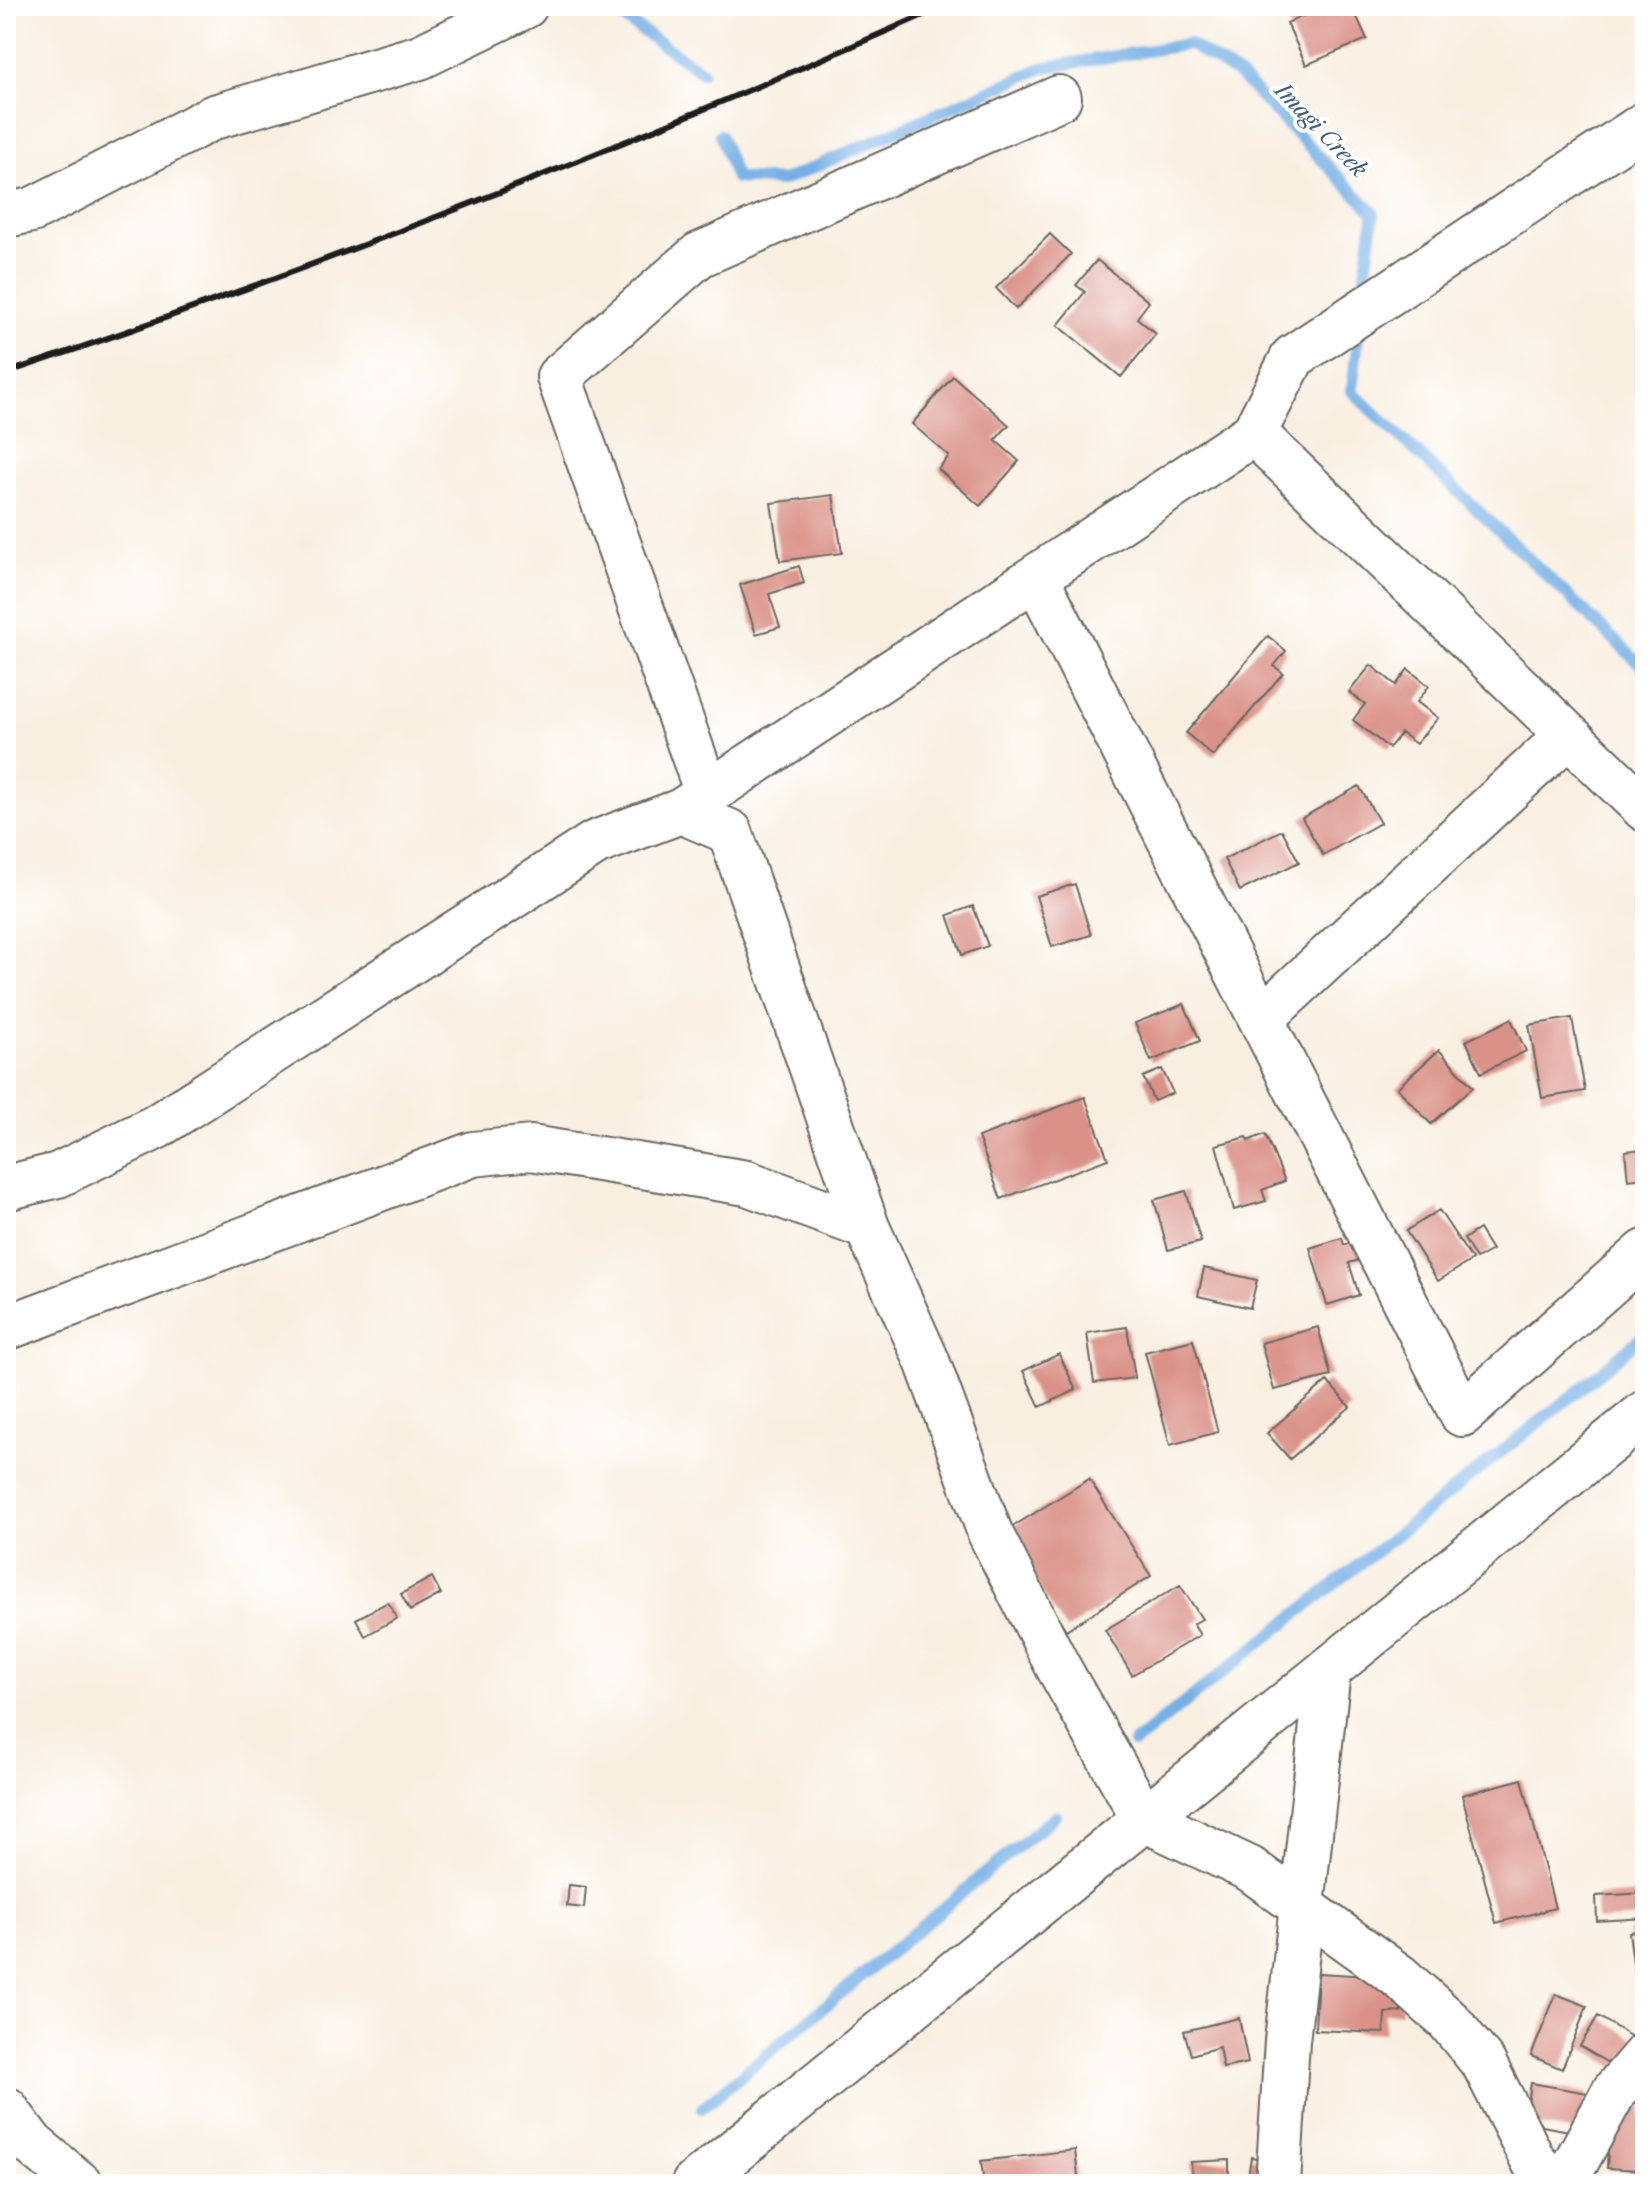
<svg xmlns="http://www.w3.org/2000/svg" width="1651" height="2190" viewBox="0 0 1651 2190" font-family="'Libre Caslon Text',serif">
<rect width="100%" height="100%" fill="#fff"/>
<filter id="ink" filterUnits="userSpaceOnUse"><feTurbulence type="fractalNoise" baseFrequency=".0125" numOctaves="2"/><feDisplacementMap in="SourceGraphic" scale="16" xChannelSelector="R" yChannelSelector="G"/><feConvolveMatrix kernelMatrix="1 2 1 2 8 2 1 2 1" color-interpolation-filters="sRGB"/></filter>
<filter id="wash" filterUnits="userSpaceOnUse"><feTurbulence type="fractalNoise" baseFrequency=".006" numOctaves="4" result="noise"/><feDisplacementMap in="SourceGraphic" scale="32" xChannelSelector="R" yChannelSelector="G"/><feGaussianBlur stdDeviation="1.8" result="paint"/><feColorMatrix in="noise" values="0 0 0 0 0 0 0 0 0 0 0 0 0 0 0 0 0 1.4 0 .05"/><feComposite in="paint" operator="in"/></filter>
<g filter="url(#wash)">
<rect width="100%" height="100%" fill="#f9efe1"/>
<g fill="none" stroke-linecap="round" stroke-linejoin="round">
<path stroke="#75afe5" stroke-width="12" d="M606 6 702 72
M720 135 736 178 782 181 1042 68 1189 44 1240 76 1374 213 1362 297
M1359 328 1352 391 1645 669
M1134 1743 1578 1391 1645 1334
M702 2108 1055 1816"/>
</g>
<g id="blocks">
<path fill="#da9288" d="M1325 6H1352L1367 39 1306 65 1287 23Z
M1050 234 1071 254 1016 309 996 288Z
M1097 260 1149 302 1137 318 1156 334 1121 377 1058 325 1085 292 1076 285Z
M953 376 1009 425 995 440 1019 461 980 506 938 469 949 456 912 424Z
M833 495 842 553 780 561 771 503Z
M799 566 804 583 769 594 780 627 756 634 740 585Z
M1268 636 1286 651 1274 666 1283 673 1213 756 1186 733Z
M1371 665 1396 685 1408 669 1429 686 1417 702 1438 718 1416 744 1401 733 1389 748 1353 720 1365 704 1349 692Z
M1359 786 1380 823 1323 855 1302 818Z
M1282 830 1299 862 1240 891 1224 859Z
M1075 884 1091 935 1052 947 1036 896Z
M973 906 988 946 962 955 948 915Z
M1184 1004 1200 1041 1151 1061 1135 1023Z
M1572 1018 1585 1091 1542 1098 1529 1025Z
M1511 1019 1526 1051 1481 1073 1466 1041Z
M1439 1050 1473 1087 1431 1124 1397 1088Z
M1162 1069 1173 1093 1154 1101 1143 1077Z
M1085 1097 1108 1159 1001 1199 978 1137Z
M1265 1134 1285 1181 1262 1190 1266 1201 1234 1210 1216 1145 1247 1137 1248 1141Z
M1645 1149V1178L1628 1180 1625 1151Z
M1186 1191 1201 1242 1168 1250 1154 1200Z
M1439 1210 1472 1260 1438 1281 1406 1231Z
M1479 1229 1492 1250 1476 1259 1464 1239Z
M1370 1236 1376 1255 1349 1263 1359 1295 1327 1305 1310 1248 1342 1238 1344 1245Z
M1204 1268 1257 1280 1250 1308 1198 1296Z
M1127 1327 1135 1378 1094 1383 1087 1333Z
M1318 1327 1331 1376 1274 1390 1261 1343Z
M1193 1340 1218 1432 1170 1445 1145 1352Z
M1059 1354 1076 1390 1040 1407 1023 1371Z
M1327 1381 1350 1407 1290 1459 1267 1433Z
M1089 1479 1151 1576 1066 1630 1004 1532Z
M432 1577 441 1594 410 1611 401 1594Z
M1180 1585 1202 1619 1193 1624 1200 1635 1132 1675 1105 1630Z
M388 1602 397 1618 365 1636 356 1619Z
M1522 1779 1555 1908 1496 1923 1462 1795Z
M569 1885 586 1887 584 1908 567 1906Z
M1645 1893V1918L1597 1921 1596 1896Z
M1645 1930V1967L1634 1969 1629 1932Z
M1318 1973 1387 1977 1400 1988 1401 2012 1385 2013 1384 2033 1315 2030Z
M1556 1994 1587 2006 1562 2069 1531 2056Z
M1598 2016 1635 2039 1618 2069 1580 2046Z
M1239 2018 1248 2063 1223 2068 1219 2047 1191 2055 1184 2031Z
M1531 2083 1588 2093 1581 2133 1525 2123Z
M1611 2101 1643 2103 1638 2170 1607 2168Z
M1075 2150 1079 2184H984L981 2161Z
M1251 2157 1274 2161 1270 2184H1247Z
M1229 2160V2184H1193L1191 2162Z"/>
</g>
</g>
<g filter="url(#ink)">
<use href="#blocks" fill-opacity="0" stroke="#696661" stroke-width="2"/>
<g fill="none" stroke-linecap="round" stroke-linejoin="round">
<defs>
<path id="minor" d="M6 215 32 210 214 117 420 57 525 6
M1254 433 1645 809
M1036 577 1462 1414 1645 1252
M707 793 559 377 699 255 1059 98
M681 811 1254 433 1293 357 1645 124
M1261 1019 1568 735
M6 1188 58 1175 156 1127 595 843 681 811 730 832 867 1227 927 1361 990 1533 1057 1665 1144 1819 1250 1869 1400 1977 1449 2021 1484 2064 1534 2162 1555 2184
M6 1328 473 1154 531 1148 747 1183 867 1227
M6 2109 32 2144 80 2184
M1278 2184 1287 2041 1328 1671
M1564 2184 1615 2090 1645 2055"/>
<path id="trunk" d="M694 2184 1645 1413"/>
</defs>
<use href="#minor" stroke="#696661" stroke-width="48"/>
<use href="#trunk" stroke="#696661" stroke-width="48"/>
<use href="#minor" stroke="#fff" stroke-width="44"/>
<use href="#trunk" stroke="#fff" stroke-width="44"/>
<path stroke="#1c1c1c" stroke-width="6" d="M6 373C325 266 636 142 944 6"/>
</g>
</g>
<g text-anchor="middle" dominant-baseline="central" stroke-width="8" stroke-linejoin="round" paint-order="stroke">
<g font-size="22" font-style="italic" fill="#445e76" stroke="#fff">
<text transform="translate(1321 130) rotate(46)">Imagi Creek</text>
</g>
</g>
<rect width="1651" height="2190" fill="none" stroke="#fff" stroke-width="32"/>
</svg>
